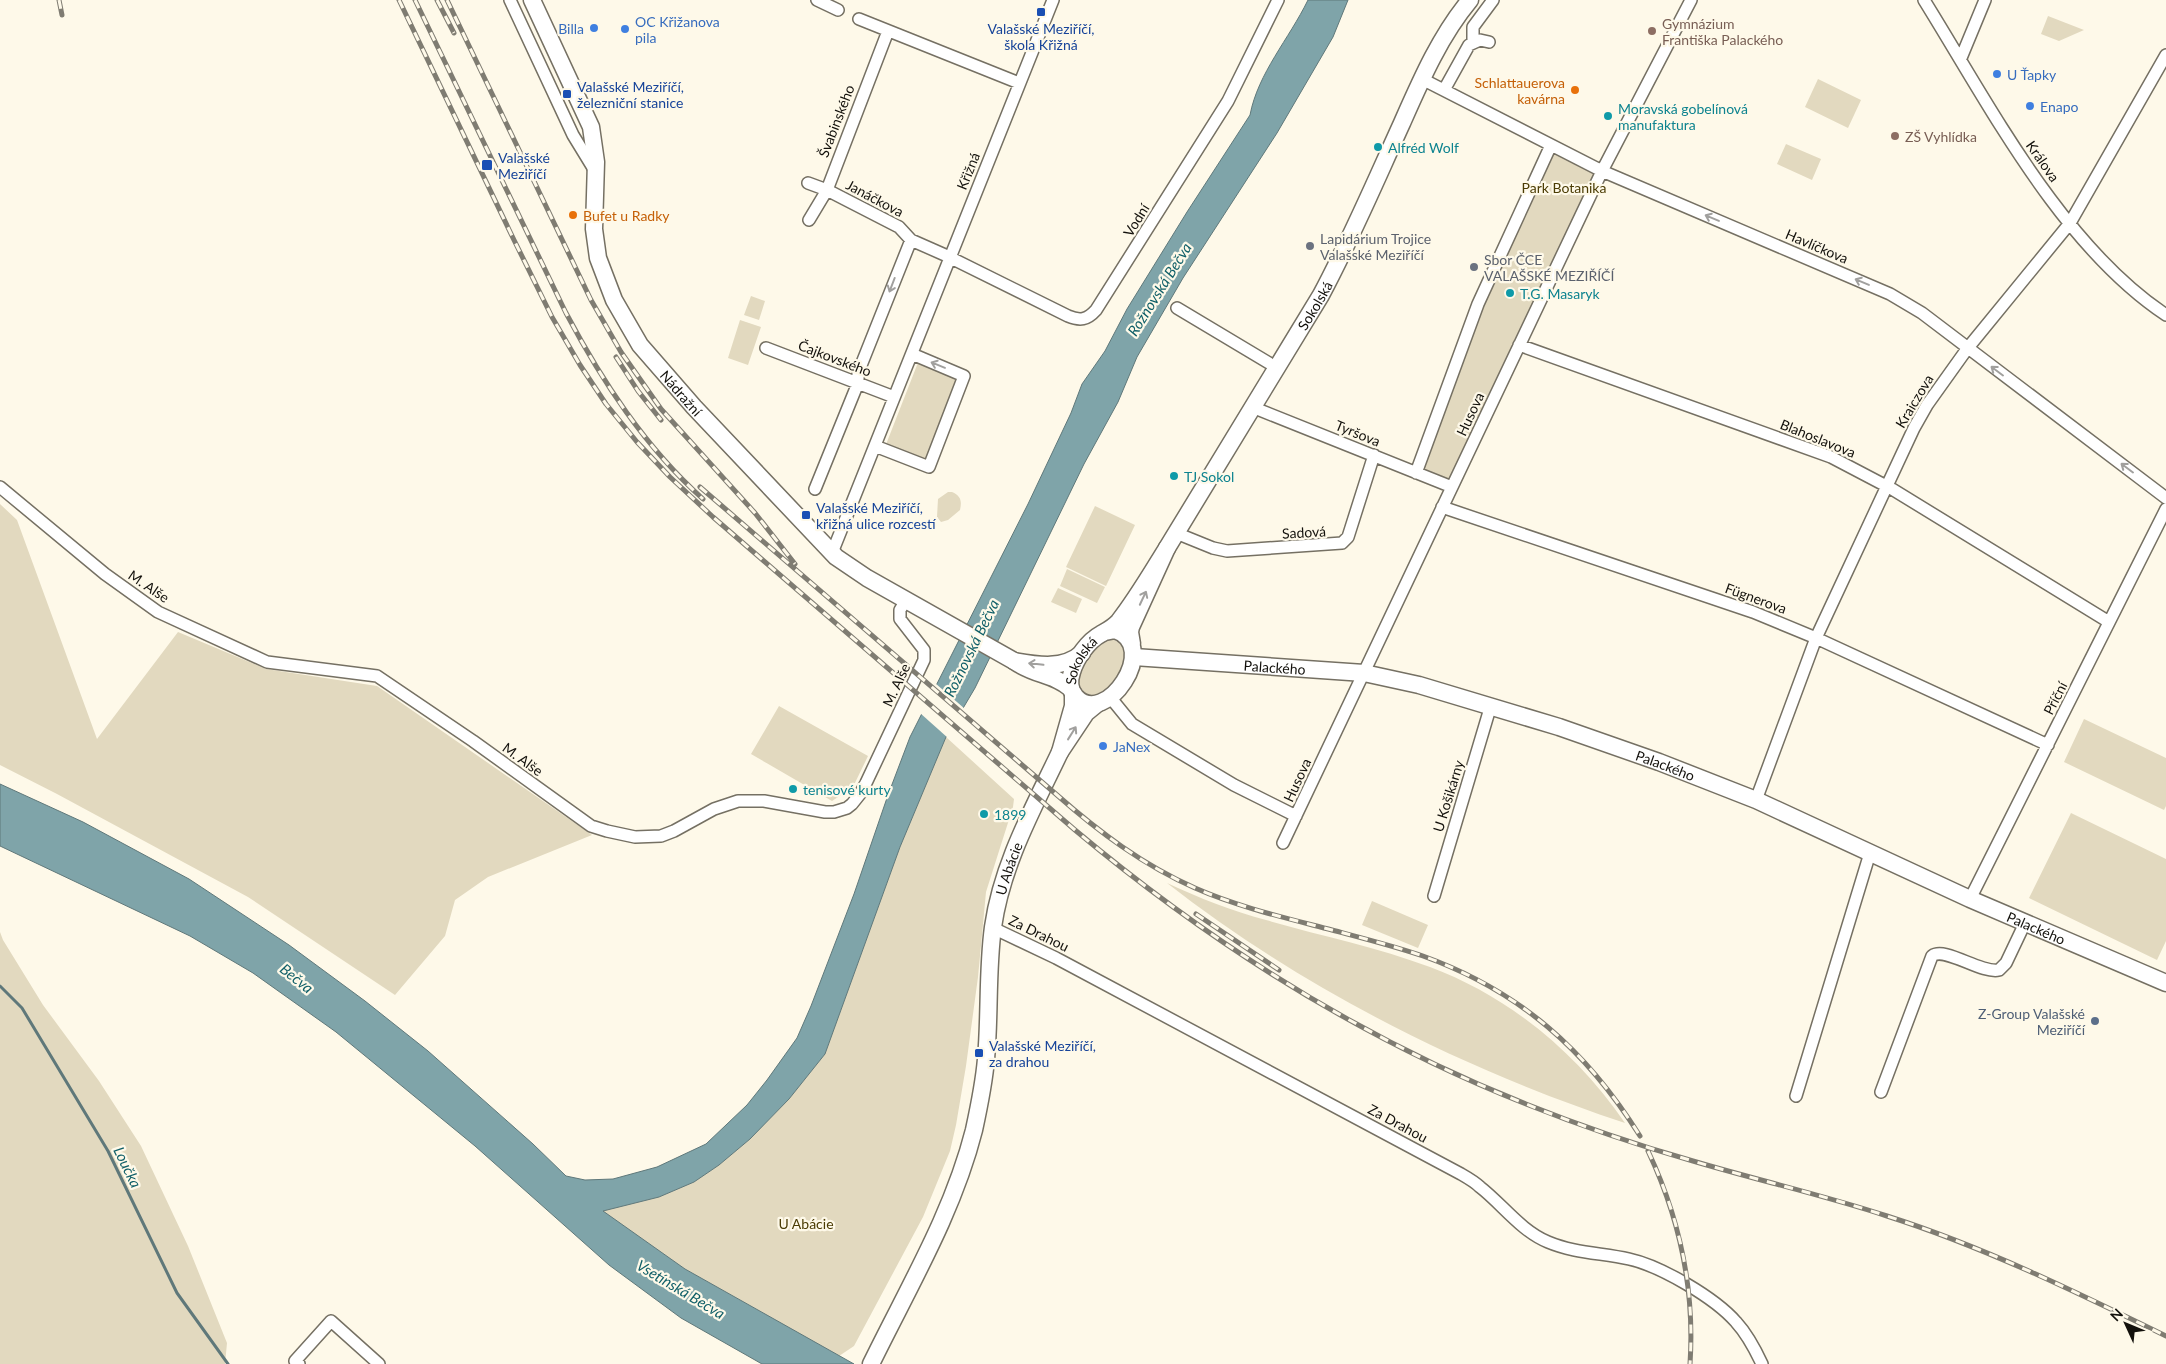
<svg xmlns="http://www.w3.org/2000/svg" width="2166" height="1364" viewBox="0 0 2166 1364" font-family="Lato,sans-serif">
<rect width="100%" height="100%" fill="#fef9e9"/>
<path fill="#e2d9bf" d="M2048 16 2084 30 2059 41 2041 34Z
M1818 79 1861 100 1848 128 1805 107Z
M1786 144 1821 159 1812 180 1777 164Z
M1553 146 1602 171 1452 487 1416 473 1478 304Z
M751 296 765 301 759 320 744 315Z
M740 320 761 327 748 365 728 358Z
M919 360 961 377 928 463 885 447Z
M948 492H952C961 496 962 501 960 510L948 520 941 522 937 517 938 499Z
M0 504 17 520 97 739 178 632 266 669 377 686 592 835 488 877 455 900 445 936 395 995 248 897 57 794 0 765Z
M1095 506 1135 525 1106 586 1066 567Z
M1067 569 1105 587 1097 603 1060 586Z
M1058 588 1082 599 1076 613 1051 602Z
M1113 639 1123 646C1129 662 1115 688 1099 695 1096 696 1090 696 1087 696L1078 685C1076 667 1095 641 1113 639Z
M779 706 868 756 853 787 832 801 751 754Z
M2084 719 2166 758V806L2164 810 2064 762Z
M946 737 1014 799 1013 807 986 892 978 977 966 1066 956 1125 950 1151 923 1217 854 1346 839 1356 685 1269 602 1211 659 1197 694 1182 719 1165 750 1139 789 1099 825 1054 900 847Z
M2071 813 2166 859V941L2157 960 2029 898Z
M1167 883C1199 898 1232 911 1266 920 1321 936 1377 947 1430 967 1510 997 1577 1053 1625 1123 1462 1069 1303 989 1167 883Z
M1372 901 1428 925 1418 948 1362 925Z
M0 932 3 940 43 1005 99 1081 141 1146 188 1246 227 1343 225 1364H0Z"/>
<path fill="#7fa4a9" stroke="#5f787a" d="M1308 0H1348L1333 37 1277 133 1183 278 1137 357 1118 402 1084 464 975 688 946 737 900 847 825 1054 789 1099 750 1139 719 1165 694 1182 659 1197 603 1211 685 1269 854 1364H762L681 1318 609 1265 475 1146 336 1032 253 973 190 936 0 846V784L83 822 189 879 289 945 365 1001 428 1051 533 1144 566 1176 585 1180 613 1179 657 1167 706 1144 747 1105 767 1080 797 1038 811 1006 854 894 888 795 910 737 1028 504 1071 413 1082 384 1105 351 1127 309 1187 212 1250 115C1258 73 1289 39 1308 0Z"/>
<path fill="#fef9e9" d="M935 683 965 709 948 738 920 713Z"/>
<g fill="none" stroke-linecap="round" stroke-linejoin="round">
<path stroke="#5f787a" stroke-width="3" d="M0 986 22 1008 108 1151 177 1293 228 1364"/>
<defs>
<path id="street" d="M510 0 573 135 595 171
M817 0 838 10
M1924 0C1990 106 2061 245 2166 315
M859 19 1019 83
M1473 42V27L1493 0
M1961 58 1985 0
M1422 79 1602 171 1890 294 1922 313 2166 498
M1444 90 1469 45 1480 40 1489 42
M808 183 827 190 899 227 911 240 945 255 1068 316C1080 321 1087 320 1096 310L1228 101 1278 0
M809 220 827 190 888 31
M1177 308 1269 363
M1519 345 1831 457 1892 489 2109 622
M766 348 894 397
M1252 407 1452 487
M875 446 929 467 964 376 912 354
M1416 473 1478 304 1551 145
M0 487 105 574 158 612 267 662 377 676 473 741 591 826 607 831 635 837 661 836 674 831 714 809 738 801H764L825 812H834L847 808 852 804 860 794 866 783 924 660V650L900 619V610L906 600
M815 489 858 383V373L911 240
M1442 507 1753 612 1816 638 2048 745
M1176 533 1213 548 1227 551 1342 543 1348 537 1374 455
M832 553 1053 0
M1110 697 1132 724 1234 785 1296 816
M1756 800 1816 638 1914 428 1927 405 1967 349 2070 223 2166 55
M1283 843 1602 171 1691 0
M1434 896 1491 705
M1970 899 2166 509
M993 928 1056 958 1461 1174C1468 1178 1475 1182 1480 1187 1502 1204 1521 1231 1548 1242 1574 1253 1602 1253 1629 1259 1661 1266 1715 1298 1736 1322 1747 1334 1755 1349 1762 1364
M1881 1092 1932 956C1945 946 1981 974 1999 970L2006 963 2025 923
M1796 1096 1870 853
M299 1364 295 1361 331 1321 379 1364"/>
<g id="secondary">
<path id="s1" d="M532 0 591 127 596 162 594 229 598 258 614 300 640 345 694 407 836 557 867 578 1014 661"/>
<path id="s2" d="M1167 548 1321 295C1351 239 1376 180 1402 123 1421 80 1440 36 1470 0"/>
<path id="s3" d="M1105 632 1115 630C1162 646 1105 729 1076 697 1069 690 1069 681 1072 672 1076 658 1088 641 1101 634 1108 630 1114 627 1119 621 1137 598 1152 572 1167 548L1131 627 1130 632 1132 644"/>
<path id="s4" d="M1134 657 1364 673 1419 685 1559 727 1659 762 1756 800 1970 899 2166 983"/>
<path d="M1070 688C1052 673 1035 676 1014 661 1037 665 1063 670 1082 653"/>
<path d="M1073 693V706L1060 752 1086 713 1097 704"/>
<path id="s5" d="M871 1364C908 1288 953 1213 974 1130 979 1107 984 1083 986 1059 990 1015 987 971 993 927 1002 864 1033 809 1060 752"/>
</g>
</defs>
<use href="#street" stroke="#757063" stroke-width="14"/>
<use href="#secondary" stroke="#757063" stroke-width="19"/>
<use href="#street" stroke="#fff" stroke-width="11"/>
<use href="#secondary" stroke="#fff" stroke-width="16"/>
<defs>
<path id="rail" d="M59 0 62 15
M399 0 514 240 552 317 580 365 606 404 637 442 670 477 713 517 1075 830C1210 943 1362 1039 1526 1104 1581 1126 1637 1145 1693 1161 1757 1180 1823 1195 1887 1216 1984 1247 2074 1291 2166 1336
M415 0 566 313C602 381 645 447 703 499
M437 0 454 33
M447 0 591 300 621 352 661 409 755 513 795 564
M616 357 638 391 661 420
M700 487 1057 795C1099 832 1143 865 1195 888 1238 907 1286 918 1332 930 1362 938 1394 946 1423 956 1520 991 1586 1050 1640 1136
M1196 914 1279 970
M1648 1151C1680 1219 1695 1288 1690 1364"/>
</defs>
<use href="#rail" stroke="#7f7c72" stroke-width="5"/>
<use href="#rail" stroke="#fef9e9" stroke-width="3" stroke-dasharray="9" stroke-linecap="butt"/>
</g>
<defs><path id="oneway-shaft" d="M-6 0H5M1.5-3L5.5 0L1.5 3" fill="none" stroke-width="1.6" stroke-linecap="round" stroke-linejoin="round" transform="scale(1.25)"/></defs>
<g stroke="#a1a09e">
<use href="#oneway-shaft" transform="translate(1712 218) rotate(-157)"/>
<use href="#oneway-shaft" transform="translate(1862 282) rotate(-157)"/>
<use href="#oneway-shaft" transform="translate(892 285) rotate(111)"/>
<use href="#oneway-shaft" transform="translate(938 365) rotate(-158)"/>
<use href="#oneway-shaft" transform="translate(1997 371) rotate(-143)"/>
<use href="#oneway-shaft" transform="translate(2127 468) rotate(-143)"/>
<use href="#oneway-shaft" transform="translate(1143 598) rotate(-65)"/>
<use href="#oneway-shaft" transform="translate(1036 664) rotate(-174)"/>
<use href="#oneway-shaft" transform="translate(1072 733) rotate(-58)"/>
</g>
<g fill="#1a4fb4" stroke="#fef9e9" stroke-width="2">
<rect x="1036" y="7" width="10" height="10" rx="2.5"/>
<rect x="562" y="89" width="10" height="10" rx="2.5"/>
<rect x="481" y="159" width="12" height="12" rx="2.5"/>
<rect x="801" y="510" width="10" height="10" rx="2.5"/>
<rect x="974" y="1048" width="10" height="10" rx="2.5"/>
</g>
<g fill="#3f7fe0" stroke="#fef9e9" stroke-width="2">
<circle cx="594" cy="28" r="5"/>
<circle cx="625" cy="29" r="5"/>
<circle cx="1997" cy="74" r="5"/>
<circle cx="2030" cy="106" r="5"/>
<circle cx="1103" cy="746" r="5"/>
</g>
<g fill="#8d6e63" stroke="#fef9e9" stroke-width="2">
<circle cx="1652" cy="31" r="5"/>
<circle cx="1895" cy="136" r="5"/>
</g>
<g fill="#e8710a" stroke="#fef9e9" stroke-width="2">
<circle cx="1575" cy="90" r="5"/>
<circle cx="573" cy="215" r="5"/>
</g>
<g fill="#0f9aa8" stroke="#fef9e9" stroke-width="2">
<circle cx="1608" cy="116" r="5"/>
<circle cx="1378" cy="147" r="5"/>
<circle cx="1510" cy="293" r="5"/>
<circle cx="1174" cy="476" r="5"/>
<circle cx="793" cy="789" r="5"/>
<circle cx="984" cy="814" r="5"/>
</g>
<g fill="#6b7280" stroke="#fef9e9" stroke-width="2">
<circle cx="1310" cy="246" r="5"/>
<circle cx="1474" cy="267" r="5"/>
</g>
<circle fill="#5c6f8a" stroke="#fef9e9" stroke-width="2" cx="2095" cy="1021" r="5"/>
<g text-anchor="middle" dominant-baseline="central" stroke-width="4.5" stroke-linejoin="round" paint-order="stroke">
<g font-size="14" fill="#366cbe" stroke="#fef9e9" text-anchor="start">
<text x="635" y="21">OC Křižanova<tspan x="635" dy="16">pila</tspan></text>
<text x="584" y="28" text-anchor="end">Billa</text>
<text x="2007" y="74">U Ťapky</text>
<text x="2040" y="106">Enapo</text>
<text x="1113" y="746">JaNex</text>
</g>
<g font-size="14" fill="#785e54" stroke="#fef9e9" text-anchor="start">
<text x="1662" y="23">Gymnázium<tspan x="1662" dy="16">Františka Palackého</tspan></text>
<text x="1905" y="136">ZŠ Vyhlídka</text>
</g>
<g font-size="14" fill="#164399" stroke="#fef9e9" text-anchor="start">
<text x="1041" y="28" text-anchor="middle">Valašské Meziříčí,<tspan x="1041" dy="16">škola Křižná</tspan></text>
<text x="577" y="86">Valašské Meziříčí,<tspan x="577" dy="16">železniční stanice</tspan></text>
<text x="498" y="157">Valašské<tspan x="498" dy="16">Meziříčí</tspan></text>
<text x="816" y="507">Valašské Meziříčí,<tspan x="816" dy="16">křižná ulice rozcestí</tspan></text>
<text x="989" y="1045">Valašské Meziříčí,<tspan x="989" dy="16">za drahou</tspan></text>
</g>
<g font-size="14" fill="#c56008" stroke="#fef9e9" text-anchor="end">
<text x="1565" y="82">Schlattauerova<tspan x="1565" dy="16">kavárna</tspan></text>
<text x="583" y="215" text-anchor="start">Bufet u Radky</text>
</g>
<g font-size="14" fill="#0d838f" stroke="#fef9e9" text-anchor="start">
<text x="1618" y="108">Moravská gobelínová<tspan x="1618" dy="16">manufaktura</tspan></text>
<text x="1388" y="147">Alfréd Wolf</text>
<text x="1520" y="293">T.G. Masaryk</text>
<text x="1184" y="476">TJ Sokol</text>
<text x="803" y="789">tenisové kurty</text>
<text x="994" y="814">1899</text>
</g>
<g font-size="14" fill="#13110c" stroke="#fef9e9">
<text transform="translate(836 121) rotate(-69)">Švabinského</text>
<text transform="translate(2043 161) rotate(55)">Králova</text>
<text transform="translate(968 171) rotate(-68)">Křižná</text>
<text transform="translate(875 198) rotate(28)">Janáčkova</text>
<text transform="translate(1136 220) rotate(-58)">Vodní</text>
<text transform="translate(1817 246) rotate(23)">Havlíčkova</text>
<text stroke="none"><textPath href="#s2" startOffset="284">Sokolská</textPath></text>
<text transform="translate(835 358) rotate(21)">Čajkovského</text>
<text stroke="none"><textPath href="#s1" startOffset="432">Nádražní</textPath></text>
<text transform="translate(1914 401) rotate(-59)">Kraiczova</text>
<text transform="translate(1470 414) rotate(-65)">Husova</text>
<text transform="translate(1358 433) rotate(22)">Tyršova</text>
<text transform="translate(1818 438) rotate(22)">Blahoslavova</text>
<text transform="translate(1304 532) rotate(-3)">Sadová</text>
<text transform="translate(149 586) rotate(34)">M. Alše</text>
<text transform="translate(1756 598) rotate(20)">Fügnerova</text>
<text stroke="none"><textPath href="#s3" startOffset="171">Sokolská</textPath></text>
<text stroke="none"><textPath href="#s4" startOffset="141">Palackého</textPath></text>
<text transform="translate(896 685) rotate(-65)">M. Alše</text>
<text transform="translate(2055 698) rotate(-63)">Příční</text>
<text transform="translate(523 759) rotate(36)">M. Alše</text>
<text stroke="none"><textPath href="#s4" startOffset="546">Palackého</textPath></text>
<text transform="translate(1297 780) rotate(-65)">Husova</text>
<text transform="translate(1448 796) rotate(-73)">U Košikárny</text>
<text stroke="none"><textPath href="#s5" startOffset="521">U Abácie</textPath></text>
<text stroke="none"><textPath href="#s4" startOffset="951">Palackého</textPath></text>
<text transform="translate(1039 933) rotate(26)">Za Drahou</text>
<text transform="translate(1398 1123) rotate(28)">Za Drahou</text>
</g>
<g font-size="14" fill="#4b3c04" stroke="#fef9e9">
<text x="1564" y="187">Park Botanika</text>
<text x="806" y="1223">U Abácie</text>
</g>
<g font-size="14" fill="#5b616d" stroke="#fef9e9" text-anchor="start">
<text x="1320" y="238">Lapidárium Trojice<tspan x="1320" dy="16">Valašské Meziříčí</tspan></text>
<text x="1484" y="259">Sbor ČCE<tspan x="1484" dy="16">VALAŠSKÉ MEZIŘÍČÍ</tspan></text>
</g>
<g font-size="14" fill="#4e5e75" stroke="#fef9e9" text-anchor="end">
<text x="2085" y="1013">Z-Group Valašské<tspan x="2085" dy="16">Meziříčí</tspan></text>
</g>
<g font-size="15" font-style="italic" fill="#105f68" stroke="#fef9e9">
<text transform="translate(1159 289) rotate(-58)">Rožnovská Bečva</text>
<text transform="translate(971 648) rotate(-64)">Rožnovská Bečva</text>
<text transform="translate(297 978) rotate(39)">Bečva</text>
<text transform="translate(128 1167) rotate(64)">Loučka</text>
<text transform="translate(681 1289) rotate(31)">Vsetínská Bečva</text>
</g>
</g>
<g transform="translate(2126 1324) rotate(314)" stroke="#fef9e9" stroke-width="4" paint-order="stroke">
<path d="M0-4L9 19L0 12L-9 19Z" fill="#13110c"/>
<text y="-8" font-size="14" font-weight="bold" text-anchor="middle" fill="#13110c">N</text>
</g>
</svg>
